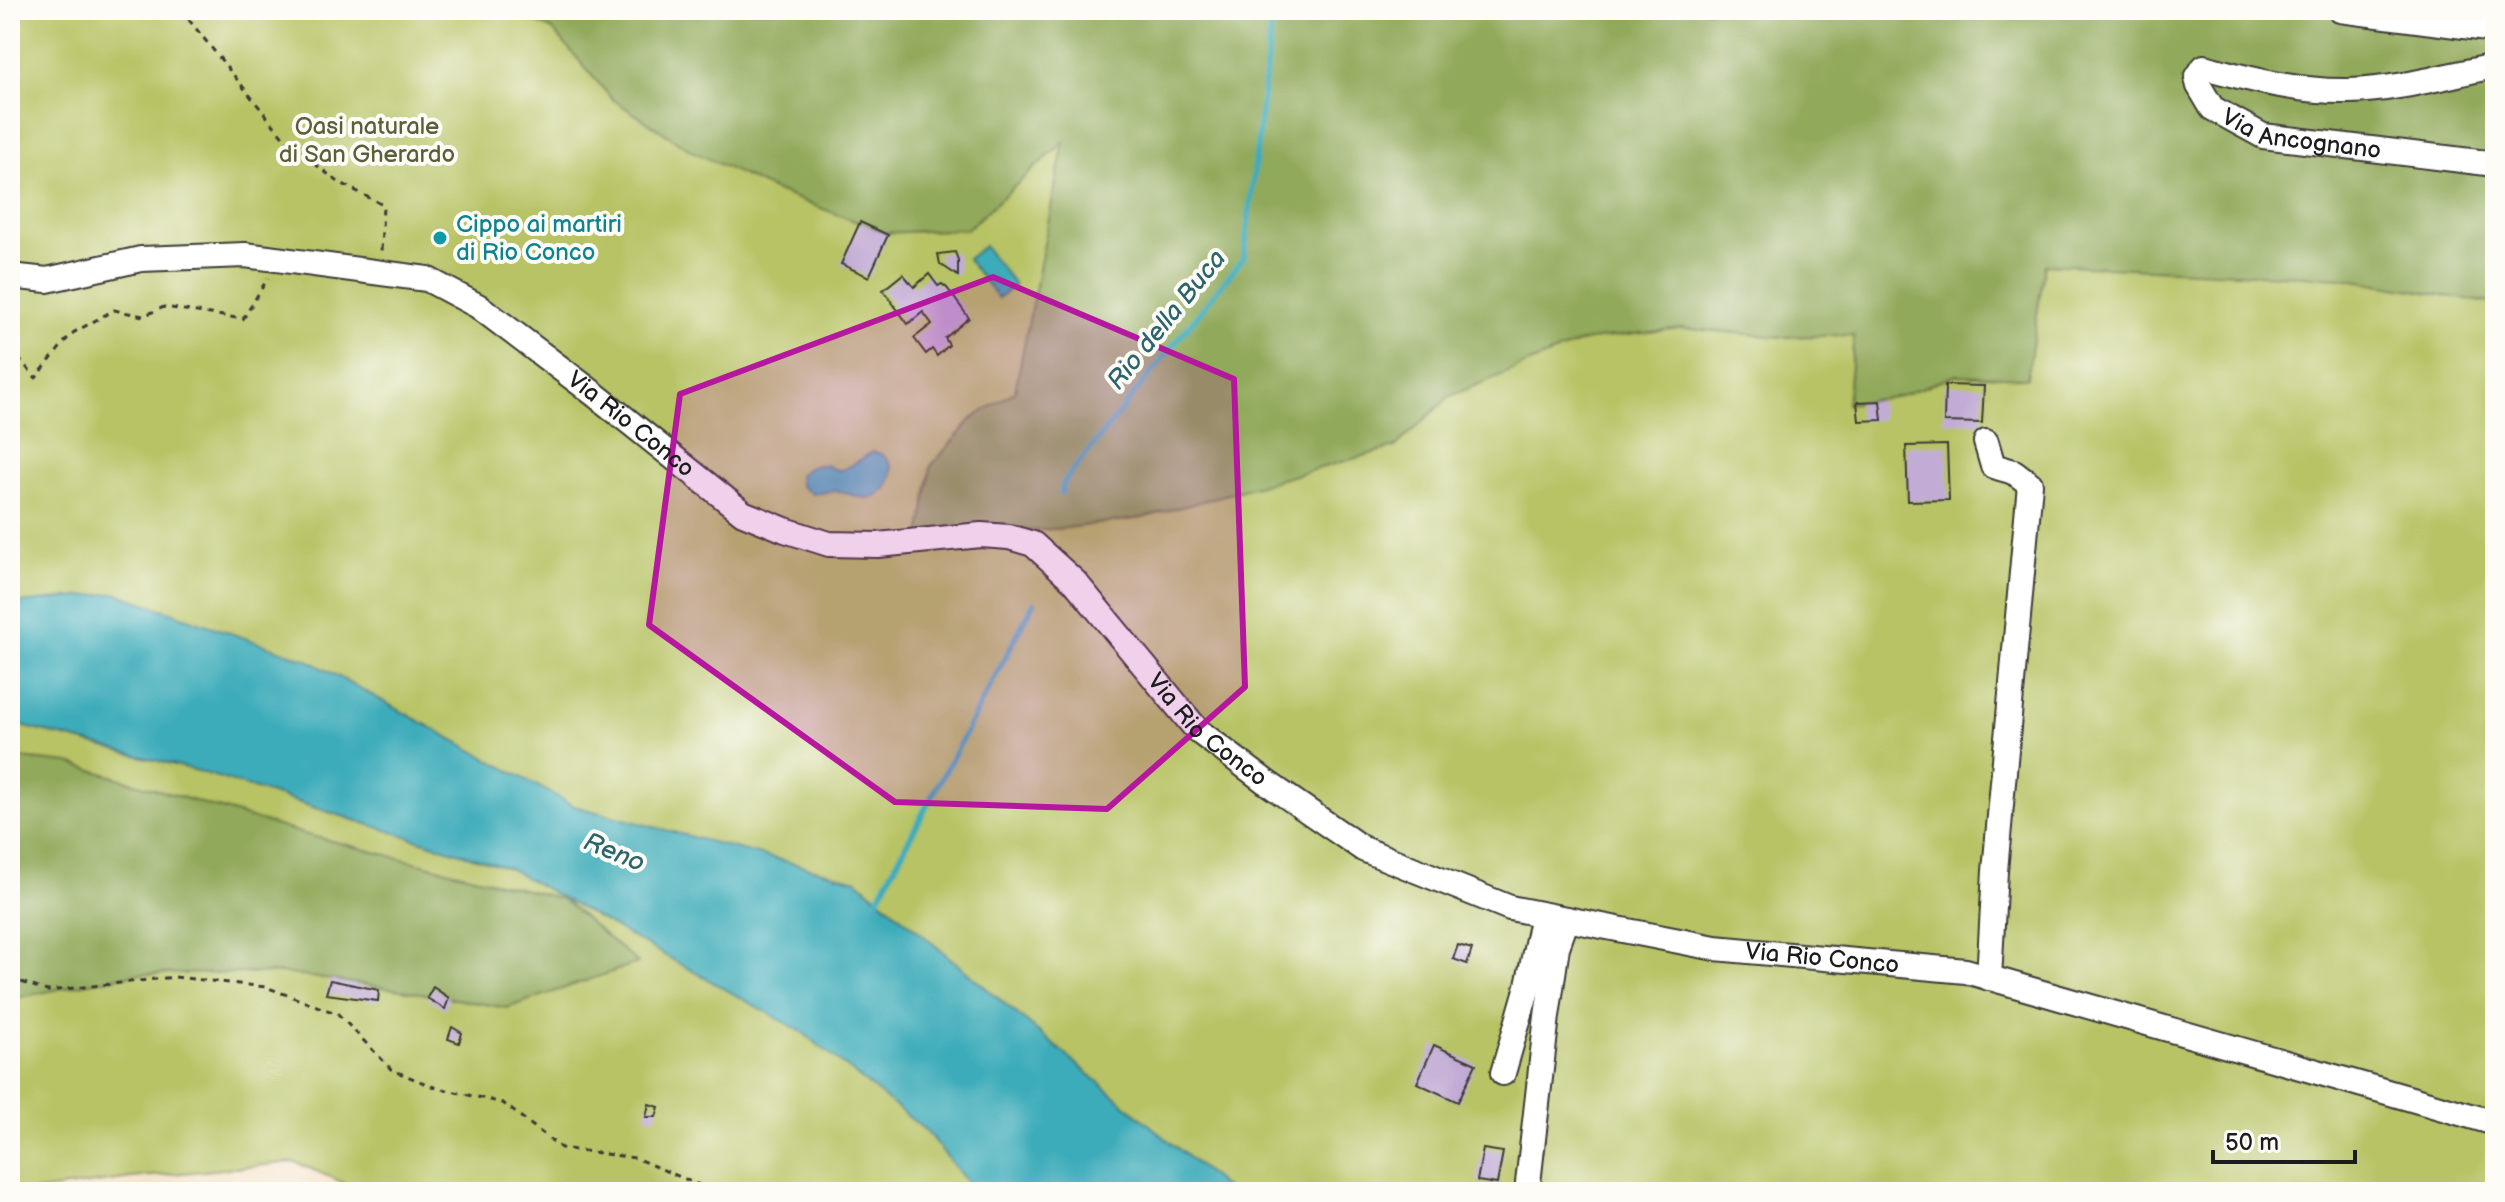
<svg xmlns="http://www.w3.org/2000/svg" width="2505" height="1202" viewBox="0 0 2505 1202" font-family="'Balsamiq Sans',sans-serif">
<rect width="100%" height="100%" fill="#fdfcf7"/>
<filter id="ink" filterUnits="userSpaceOnUse"><feTurbulence type="fractalNoise" baseFrequency=".0125" numOctaves="2"/><feDisplacementMap in="SourceGraphic" scale="16" xChannelSelector="R" yChannelSelector="G"/><feConvolveMatrix kernelMatrix="1 2 1 2 8 2 1 2 1" color-interpolation-filters="sRGB"/></filter>
<filter id="wash" filterUnits="userSpaceOnUse"><feTurbulence type="fractalNoise" baseFrequency=".006" numOctaves="4" result="noise"/><feDisplacementMap in="SourceGraphic" scale="32" xChannelSelector="R" yChannelSelector="G"/><feGaussianBlur stdDeviation="1.8" result="paint"/><feColorMatrix in="noise" values="0 0 0 0 0 0 0 0 0 0 0 0 0 0 0 0 0 1.4 0 .05"/><feComposite in="paint" operator="in"/></filter>
<g filter="url(#wash)">
<rect width="100%" height="100%" fill="#f4e1c7"/>
<path fill="#b7c365" stroke="#6a7040" stroke-width="2" d="M10 10H2495V1192H365L295 1162 132 1178 32 1192H10Z"/>
<path fill="#91a95a" stroke="#56623b" stroke-width="2" d="M511 10H2495V304L2342 278 2045 264 2027 378 1956 375 1900 396 1847 404 1854 335 1781 337 1680 328 1583 341 1450 396 1395 447 1142 518 1067 528 920 539 931 466 972 419 1015 391 1064 142 967 229 886 233 771 189 690 150 612 99 553 30Z
M10 757 69 763 304 834 562 899 638 963 507 1008 408 991 282 973 134 974 10 999Z"/>
<path fill="#3dacba" stroke="#2c646b" stroke-width="2" d="M984 246 1015 285 998 298 967 259Z
M873 452C901 456 895 490 873 497 860 501 848 491 835 491 816 492 816 499 800 485L799 475C807 467 816 462 828 466 833 468 833 470 839 470 846 470 865 456 873 452Z
M116 593 308 660 574 806 857 880 1230 1192H975L926 1131 802 1032 508 868 198 771 10 723V604Z"/>
<g fill="none" stroke-linecap="round" stroke-linejoin="round">
<path stroke="#3dacba" stroke-width="6" d="M1061 493 1064 482 1244 257 1273 10
M875 904 1034 603"/>
</g>
<g id="blocks">
<path fill="#c2acd5" d="M860 222 888 235 869 277 841 264Z
M955 252 958 260V276L940 264 938 254Z
M903 274 914 287 929 274 938 286 942 284 947 288 969 318 945 338 949 345 937 356 932 349 926 354 914 338 932 324 923 312 908 324 883 290Z
M1945 385 1984 386 1982 423 1944 422Z
M1880 401 1882 420 1859 421 1857 402Z
M1947 445 1949 500 1908 501 1906 446Z
M1458 945 1472 949 1467 964 1453 959Z
M330 980 379 990 378 1001 326 994Z
M433 987 449 998 445 1009 427 998Z
M452 1027 462 1033 459 1043 448 1039Z
M1434 1045 1476 1064 1458 1102 1417 1083Z
M649 1104 659 1107 656 1117H646Z
M1483 1149 1503 1152 1497 1184 1477 1181Z"/>
</g>
</g>
<g filter="url(#ink)">
<use href="#blocks" fill-opacity="0" stroke="#3c3a36" stroke-width="2"/>
<g fill="none" stroke-linecap="round" stroke-linejoin="round">
<defs>
<g id="minor">
<path d="M2340 10 2495 30"/>
<path id="s1" d="M2495 66C2448 75 2398 90 2349 91 2299 92 2252 80 2204 67L2197 78 2199 86 2212 108 2263 136 2495 164"/>
<path id="s2" d="M10 276 47 280 141 259 245 255 427 279 478 306 593 393 743 513 785 530 829 544 878 545 981 535 1009 537 1033 544 1075 582 1198 731 1266 782 1363 849 1510 908 1715 948 1966 971 2495 1123"/>
<path d="M1986 442 1993 466 2014 472 2030 484 1995 871 1989 978"/>
<path d="M1503 1073 1528 986 1543 915"/>
<path d="M1527 1192 1547 1016 1557 947 1567 919"/>
</g>
</defs>
<use href="#minor" stroke="#3c3a36" stroke-width="28"/>
<path stroke="#3c3a36" stroke-width="3" stroke-dasharray="6 6" stroke-linecap="butt" d="M181 10 289 144 337 181 383 205 381 253
M10 349 36 378 71 334 114 310 143 316 164 307 243 319 268 278
M10 978 47 991 175 977 266 987 338 1014 392 1070 434 1087 503 1103 561 1148 635 1158 716 1192"/>
<use href="#minor" stroke="#fff" stroke-width="24"/>
</g>
</g>
<path fill="#b5179e" fill-opacity="0.2" stroke="#b5179e" stroke-width="6" stroke-linejoin="round" d="M993 277 1234 379 1245 687 1107 809 895 802 649 625 680 394Z"/>
<circle fill="#0f9aa8" stroke="#fdfcf7" stroke-width="3" cx="440" cy="238" r="8"/>
<g text-anchor="middle" dominant-baseline="central" stroke-width="8" stroke-linejoin="round" paint-order="stroke">
<g font-size="24" fill="#5a5f39" stroke="#fdfcf7">
<text x="367" y="126">Oasi naturale<tspan x="367" dy="28">di San Gherardo</tspan></text>
</g>
<g font-size="24" fill="#1c1c1c" stroke="#fdfcf7">
<text stroke="none"><textPath href="#s1" startOffset="438">Via Ancognano</textPath></text>
<text stroke="none"><textPath href="#s2" startOffset="672">Via Rio Conco</textPath></text>
<text stroke="none"><textPath href="#s2" startOffset="1368">Via Rio Conco</textPath></text>
<text stroke="none"><textPath href="#s2" startOffset="2040">Via Rio Conco</textPath></text>
</g>
<g font-size="24" fill="#0d838f" stroke="#fdfcf7" text-anchor="start">
<text x="456" y="224">Cippo ai martiri<tspan x="456" dy="28">di Rio Conco</tspan></text>
</g>
<g font-size="26" font-style="italic" fill="#2c646b" stroke="#fdfcf7">
<text transform="translate(1167 320) rotate(-51)">Rio della Buca</text>
<text transform="translate(614 853) rotate(22)">Reno</text>
</g>
</g>
<rect width="2505" height="1202" fill="none" stroke="#fdfcf7" stroke-width="40"/>
<path d="M2213 1150v12h142v-12" fill="none" stroke="#1c1c1c" stroke-width="4"/>
<text x="2225" y="1150" font-size="24" fill="#1c1c1c" stroke="#fdfcf7" stroke-width="6" paint-order="stroke">50 m</text>
</svg>
